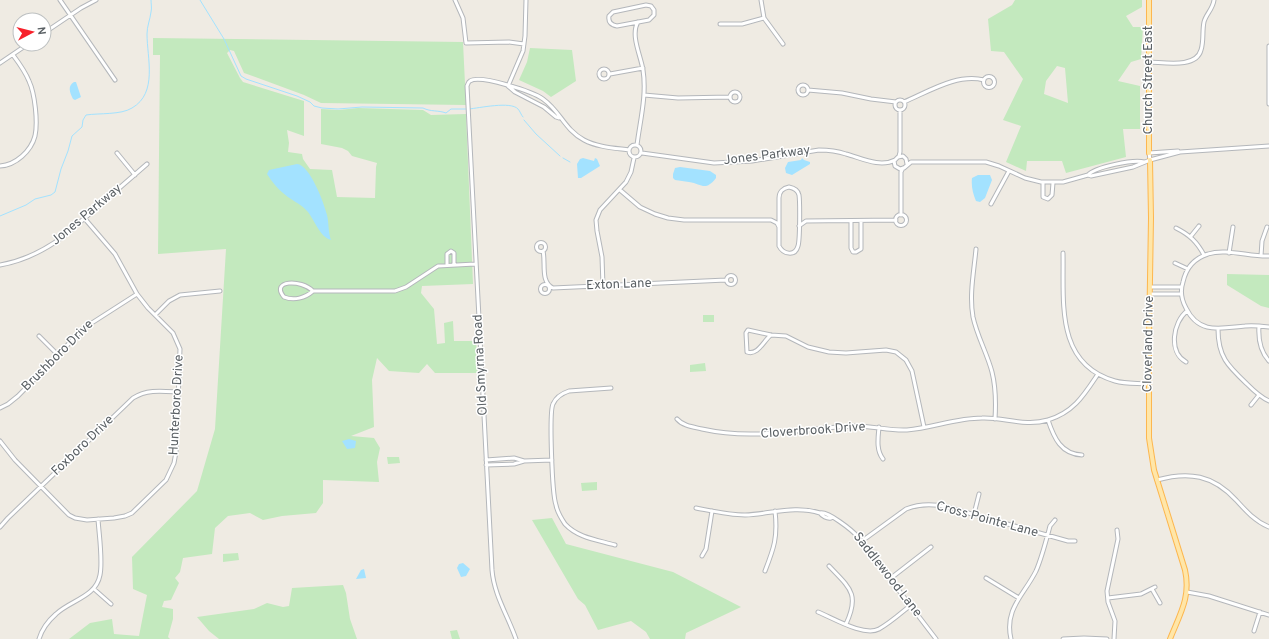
<svg xmlns="http://www.w3.org/2000/svg" width="1269" height="639" viewBox="0 0 1269 639" font-family="Overpass,sans-serif">
<rect width="100%" height="100%" fill="#efebe3"/>
<path fill="#c3e9be" fill-rule="evenodd" d="M1015 0H1142V7L1126 16 1133 27H1143L1141 59 1131 62 1118 81 1140 86V129H1123L1126 157 1066 173 1062 161H1027L1026 171 1006 162 1021 126 1003 120 1023 79 1004 52 991 51 988 19 1012 5ZM1057 66 1065 68 1068 103 1044 94 1046 81Z
M153 38 463 42 466 105 321 103 304 95 247 74 244 73 234 51 230 50 227 53 240 78 243 82 304 101V136L287 130 289 143 288 152 302 154 303 159 310 169 332 170 337 197 375 198 376 167 377 163 352 156 348 151 342 148 321 144V109L339 110 358 108 423 110 431 115 466 114 473 284 422 286 421 293 434 309 437 344 445 343 444 323 453 321 454 341H476L478 373H435L427 364 419 373 389 371 377 358 372 380 374 427 351 436 374 438 380 448 377 462 379 482 323 480V503L316 513 282 516 263 520 250 513 228 516 215 528 212 554 183 558 180 572 175 578 179 583 171 600 164 601 162 607 173 609V619L168 637 170 639H69L90 623 112 619 114 634 139 636 147 595 133 589 132 557 197 491 215 429 226 249 158 254 160 55H153Z
M530 48 572 50 576 81 551 97 543 91 519 80 527 62Z
M1227 274 1269 275V308L1261 306 1227 285Z
M714 315V322H703V315Z
M705 363 706 371 690 372V365Z
M387 457H399L400 463 388 464Z
M597 482V490L582 491 581 483Z
M552 518 566 544 673 572 741 607 686 633 685 639H650L646 632 631 621 598 630 585 605 578 599 532 520Z
M238 553 239 560 223 562V554Z
M343 585 346 593 350 619 357 639H219L209 631 197 617 254 609 267 603 283 607 289 606 292 588Z
M457 630 460 639H452L450 631Z"/>
<path fill="#a3e2ff" d="M74 82H76L81 97 75 100 73 99C70 93 67 86 74 82Z
M595 158 597 159 600 166 581 178H578L577 164 580 159 583 158 594 161Z
M802 158 804 160 810 162V164L792 175 786 173 785 168 788 162 801 160Z
M297 164C310 165 324 203 327 215 329 223 328 232 331 240 320 237 315 221 308 212 303 206 297 203 291 199 283 194 274 185 269 177L267 174 269 170Z
M680 167 710 171 716 175V178C705 192 702 184 689 182 684 181 680 181 675 180L673 178V174L675 168Z
M978 175H990L992 180 985 198 980 202 976 201C973 194 971 186 972 178Z
M349 439 356 441 355 448 347 449 342 441Z
M463 563 470 569 466 576 461 577 457 568 459 564Z
M364 569 366 578 356 579 361 570Z"/>
<g fill="none" stroke-linecap="round" stroke-linejoin="round">
<path stroke="#a3e2ff" stroke-width="1" d="M200 0 224 39 241 76 246 79 297 96 310 102 314 106 322 108 338 109 362 107 423 108C431 112 438 110 446 113L451 109H466
M469 109C479 108 511 101 518 109 520 111 521 115 523 117
M524 120 536 134 560 156
M563 158 570 162
M0 216 26 205 35 199 51 195 55 192 61 169 68 151 72 136 82 127 83 120 86 115C99 113 121 115 132 108 158 93 147 58 147 34 147 26 150 20 151 12 152 8 151 4 151 0"/>
<defs>
<path id="minor" d="M60 0 115 80
M455 0 463 18 466 43 509 42 524 44
M761 0 764 18 783 44
M646 5 651 6 654 10V15L649 20 617 26C611 25 608 22 609 16L613 12Z
M720 24H742L764 18
M44 33 81 8 96 0
M1269 46V104
M1148 62C1163 62 1196 69 1201 50 1204 41 1202 31 1204 22 1206 14 1213 9 1214 0
M0 63 28 44
M599 74a5 5 0 1 1 10 0a5 5 0 1 1-10 0Z
M610 74 643 68
M983.5 82a5.5 5.5 0 1 1 11 0a5.5 5.5 0 1 1-11 0Z
M798 90a5 5 0 1 1 10 0a5 5 0 1 1-10 0Z
M508 86 523 51 525 36 526 0
M508 86 515 92 544 107 556 117 559 118
M808 90 842 93 871 99 896 102
M730 97a5 5 0 1 1 10 0a5 5 0 1 1-10 0Z
M644 95 678 98 730 97
M895 105a5 5 0 1 1 10 0a5 5 0 1 1-10 0Z
M904 102C928 92 957 73 984 80
M629 151a6 6 0 1 1 12 0a6 6 0 1 1-12 0Z
M637 145C640 121 647 95 643 70 641 56 630 35 638 22
M117 153 135 175
M642 153 714 163 752 161 819 150C828 150 837 151 846 154 861 158 880 168 895 160
M899 156 900 152V110
M1150 160 1149 153 1178 151
M907 164 906 159 903 156 898 157 894 161 895 166 900 169 904 168 911 162H986L999 166 1025 178 1041 182H1063L1088 175 1091 176 1133 167 1150 160 1180 152 1269 146
M0 166C16 165 31 151 35 136 38 122 35 94 29 81 25 71 19 63 13 55
M1088 175C1095 167 1134 159 1144 162
M1043 183V197L1048 199 1052 195 1053 183
M789 187C794 188 798 190 799 195 800 202 800 240 798 246 795 257 783 254 779 246V198C779 192 783 188 789 187Z
M620 190 640 207 655 214 668 218 684 220H771L777 223 779 227
M991 204 1009 171
M895.5 220a5.5 5.5 0 1 1 11 0a5.5 5.5 0 1 1-11 0Z
M901 215V172L903 168
M851 221V248L853 252H856L861 249V221
M799 226 806 221 896 220
M1176 228C1190 235 1197 242 1204 255
M1191 236 1199 226
M536.5 247a4.5 4.5 0 1 1 9 0a4.5 4.5 0 1 1-9 0Z
M976 249C974 271 969 295 973 317 977 336 987 353 992 372 996 388 996 403 995 419
M543 251C546 263 540 282 553 288L726 280
M1063 253C1064 302 1055 364 1115 381 1126 384 1137 383 1148 384
M1229 253 1233 227
M1261 256 1262 241 1267 227
M1269 256C1250 257 1226 248 1208 254 1195 258 1186 268 1183 282 1180 291 1181 299 1186 308 1199 335 1221 328 1245 326 1253 325 1261 326 1269 327
M1175 263 1188 269
M0 265C24 261 45 250 64 236L147 164
M447 265V254L451 251 454 253V264
M726.5 280a4.5 4.5 0 1 1 9 0a4.5 4.5 0 1 1-9 0Z
M540.5 289a4.5 4.5 0 1 1 9 0a4.5 4.5 0 1 1-9 0Z
M603 286 602 257 597 231 596 220 600 210 626 182 631 172 634 158
M1150 287H1181
M313 291C301 279 270 280 284 297 294 301 305 298 313 291H395L406 287 438 266 475 264
M1150 294H1181
M155 315 169 301 180 295 220 291
M1259 326C1258 340 1260 351 1269 361
M1218 329C1218 357 1228 366 1247 384 1254 391 1260 397 1269 401
M771 335C764 340 758 356 747 352L746 333 748 330 771 335 786 336 808 347 829 352 846 353 886 350 896 352 906 360 912 371 924 427
M39 336 57 354
M1186 362C1168 352 1173 322 1187 311
M611 388 569 391C563 393 556 397 553 404 549 412 552 494 556 505 557 511 561 518 565 524 578 538 598 540 615 545
M1251 405 1259 395
M0 408 8 404 18 396 84 328 137 294
M677 419C683 426 693 427 702 429 756 441 802 428 855 426 873 426 890 431 907 430 932 428 956 418 982 418 1004 417 1025 427 1048 420 1074 412 1084 395 1098 374
M1048 420C1054 438 1061 454 1082 455
M879 427C878 438 876 450 883 459
M0 441 15 460 69 515 75 518 87 520 114 518 125 516 132 513 166 480 174 463 176 452 180 349 173 333 148 308 137 294 115 254 85 219
M486 460 514 458 524 461
M486 465 514 464 524 461 552 460
M1157 480C1189 471 1213 475 1236 500 1246 511 1255 521 1269 527
M696 508C712 511 729 515 745 515 771 514 795 505 820 513
M974 514 979 494
M831 518C827 519 822 516 820 513 828 511 852 530 858 537L936 639
M0 527 8 518 133 398C147 389 162 391 178 392
M862 541 906 509C919 504 934 504 947 507L1068 541H1075
M702 556 706 549 712 511
M829 566C850 588 860 594 846 624
M765 571C774 548 778 537 775 511
M891 578 931 547
M986 578 1019 598
M94 589 111 604
M1152 589 1160 603
M1187 592 1209 596 1269 615
M1108 598 1141 594 1155 587
M818 612C833 618 864 637 879 629 890 623 901 613 911 605
M1254 631 1260 612
M39 639C42 629 48 621 56 614 71 600 96 597 100 575 103 560 99 535 98 519
M516 639C508 616 494 595 492 570L467 86C468 84 468 82 470 81 480 74 533 92 543 99 561 112 564 129 584 140 597 147 614 148 629 150
M1011 639C1004 609 1024 595 1036 571 1042 557 1046 541 1050 526L1055 520
M1063 639 1084 638 1107 639
M1114 639 1115 621 1108 602 1107 591 1118 539 1117 530"/>
<path id="major" d="M1149 0V153
M1150 160 1151 218 1149 340V438L1154 470 1185 570C1191 597 1180 614 1170 639"/>
</defs>
<use href="#minor" stroke="#b4b7bb" stroke-width="5"/>
<use href="#major" stroke="#fdb74f" stroke-width="6"/>
<use href="#minor" stroke="#fff" stroke-width="3"/>
<use href="#major" stroke="#ffe6a8" stroke-width="4"/>
</g>
<g text-anchor="middle" dominant-baseline="central" stroke-width="3" stroke-linejoin="round" paint-order="stroke">
<g font-size="13" fill="#5b6165" stroke="#fff">
<text transform="translate(1149 80) rotate(-90)">Church Street East</text>
<text transform="translate(767 156) rotate(-7)">Jones Parkway</text>
<text transform="translate(87 215) rotate(-40)">Jones Parkway</text>
<text transform="translate(619 285) rotate(-2)">Exton Lane</text>
<text transform="translate(1149 344) rotate(-89)">Cloverland Drive</text>
<text transform="translate(58 356) rotate(-45)">Brushboro Drive</text>
<text transform="translate(481 365) rotate(-93)">Old Smyrna Road</text>
<text transform="translate(177 405) rotate(-87)">Hunterboro Drive</text>
<text transform="translate(813 431) rotate(-4)">Cloverbrook Drive</text>
<text transform="translate(83 446) rotate(-44)">Foxboro Drive</text>
<text transform="translate(987 520) rotate(15)">Cross Pointe Lane</text>
<text transform="translate(887 575) rotate(52)">Saddlewood Lane</text>
</g>
</g>
<g transform="translate(32 32) rotate(83)"><circle r="19" fill="#ffffff" stroke="#bdc0c1"/>
<path d="M0-3L7 15L0 10L-7 15Z" fill="#f7212b"/>
<text y="-6" font-size="11" font-weight="bold" text-anchor="middle" fill="#5b6165">N</text>
</g>
</svg>
